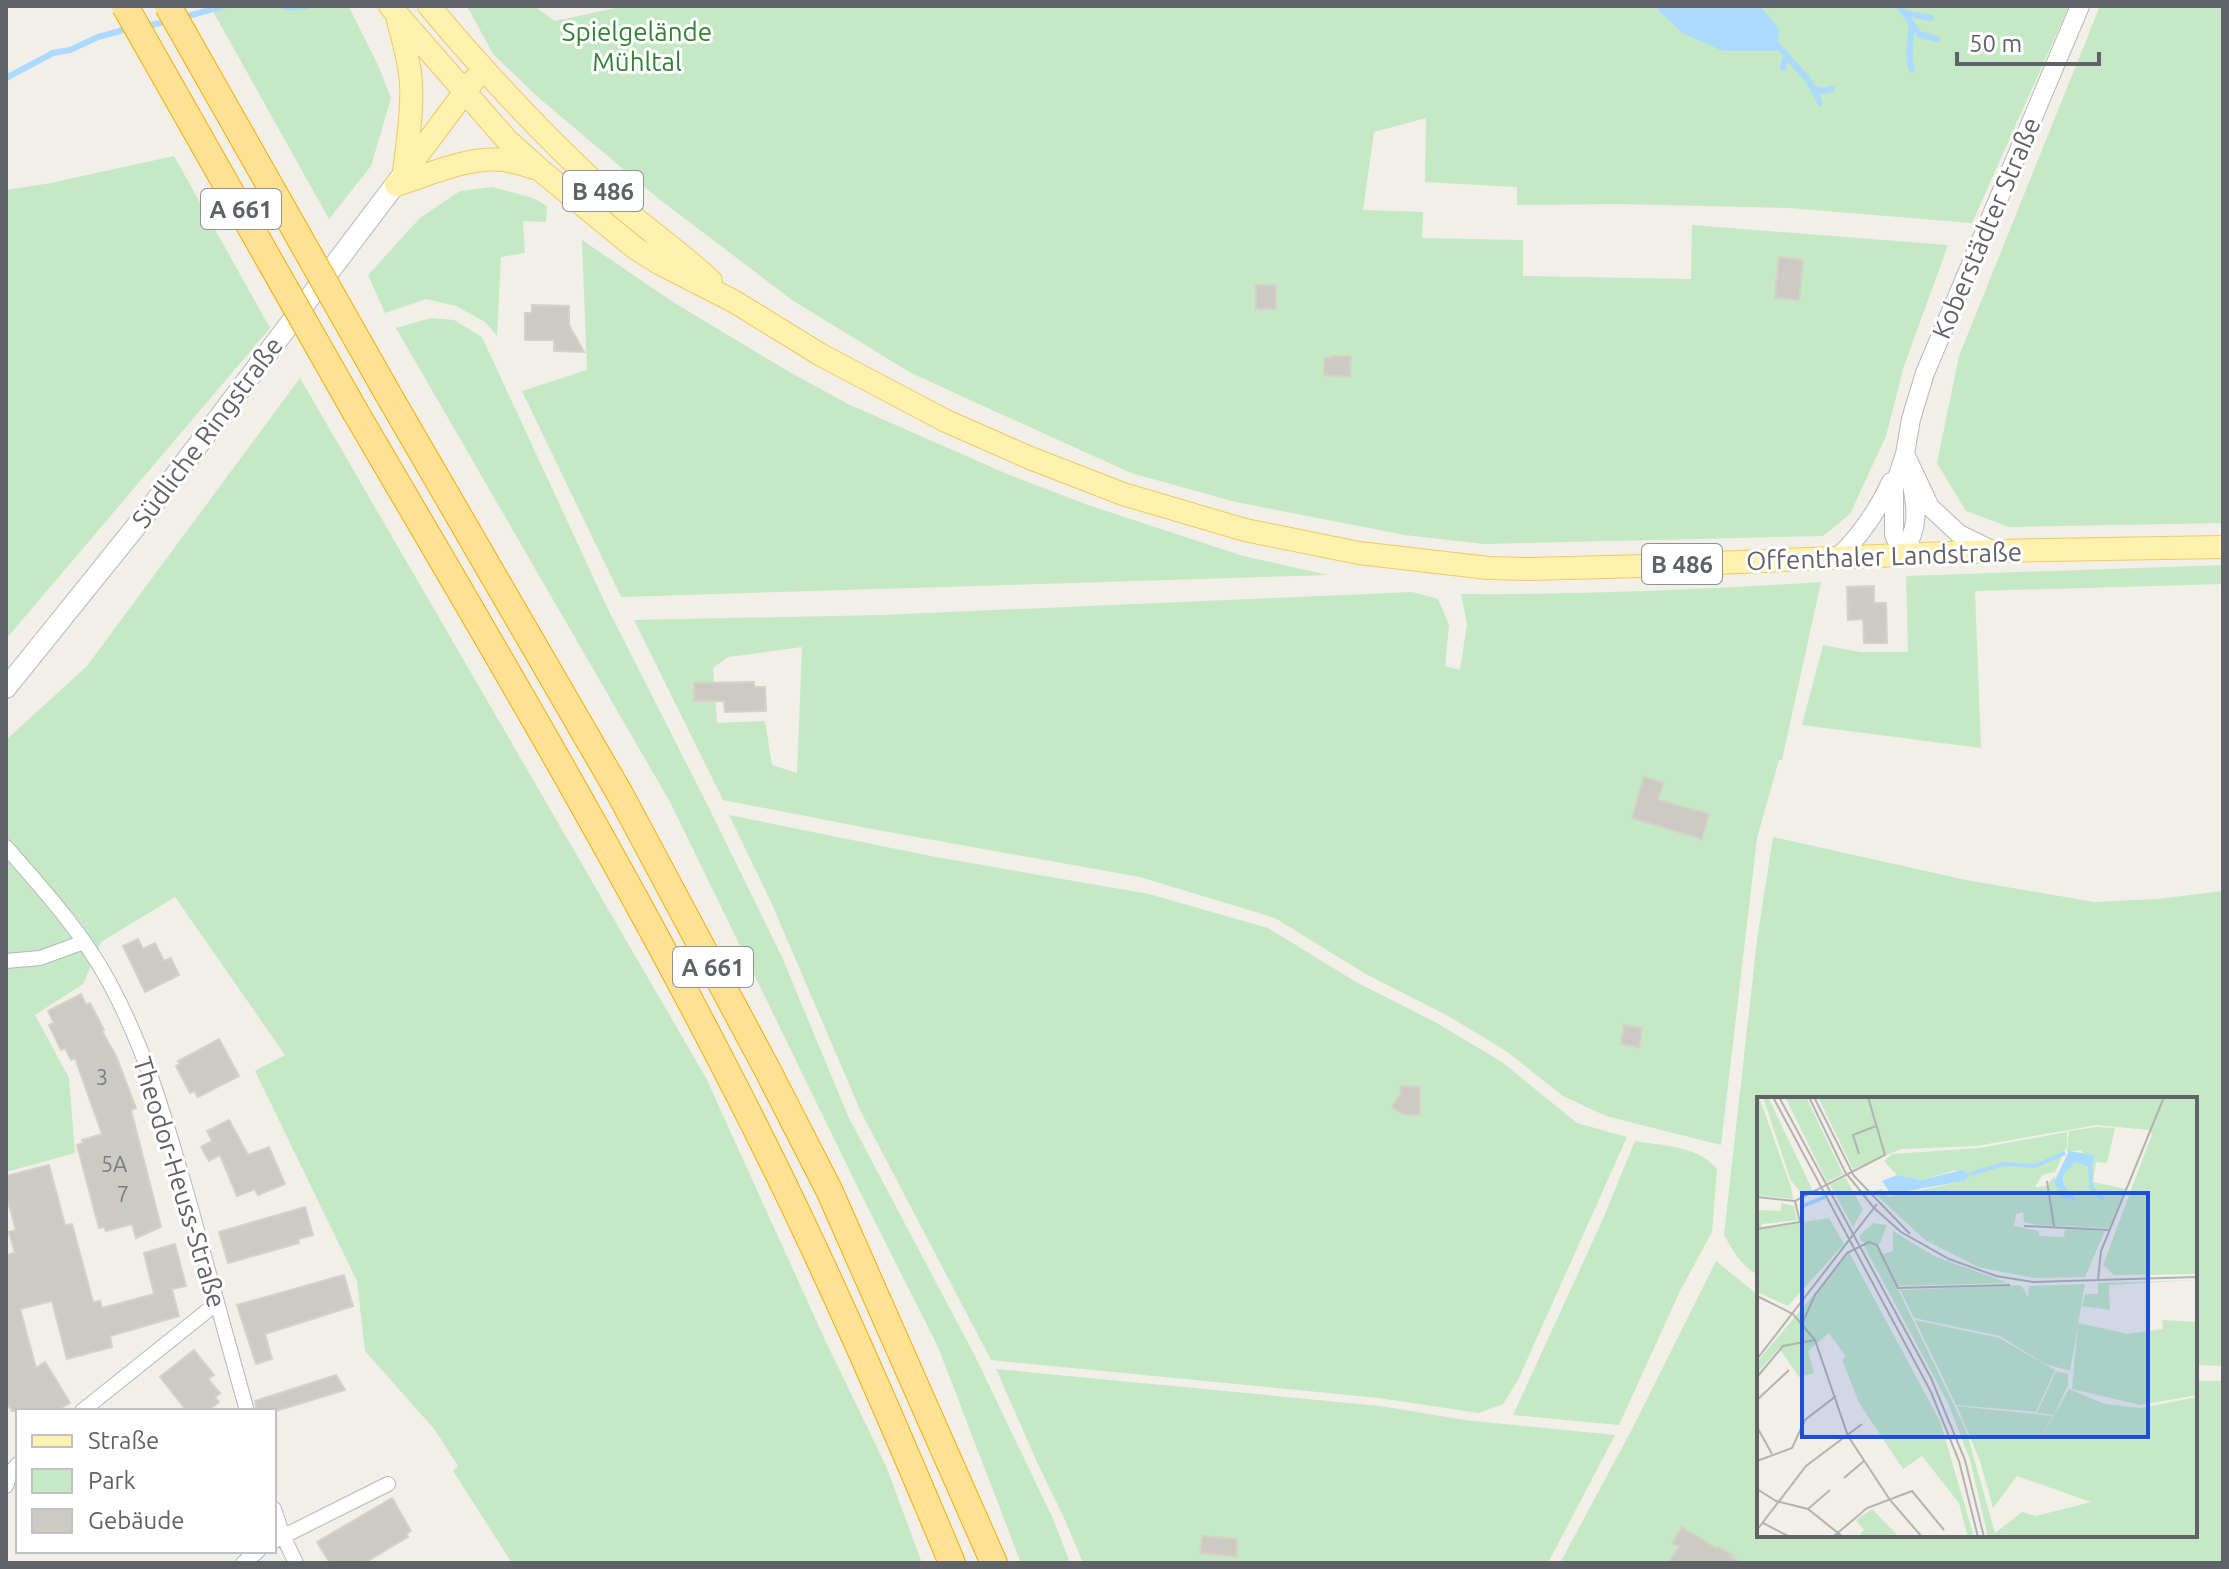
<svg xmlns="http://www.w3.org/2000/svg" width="2229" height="1569" viewBox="0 0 2229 1569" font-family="Ubuntu,sans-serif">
<rect width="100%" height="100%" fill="#f1efe8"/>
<path fill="#c5e8c5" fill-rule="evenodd" d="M210 6H348L350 9 378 65 391 98 371 166 329 219Z
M467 6H534L555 21 625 6H1654L1682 33 1760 6H2069L1972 223 1789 208 1618 204 1517 205V187L1425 182 1426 118 1374 132 1363 210 1423 212 1422 238 1523 240V276L1691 279 1692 225 1948 245 1904 366 1886 436 1850 514 1823 536 1484 544 1405 535 1236 502 1131 473 911 373 792 300 659 199 540 99 493 54Z
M2100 6H2223V523L2009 527 1966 511 1937 463 1959 356Z
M174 156 270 328 6 639V190L51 183Z
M492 187 533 198 547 206 546 222 523 221 525 253 501 257 497 336 485 322 456 306 426 299 385 313 368 275 420 218 460 191Z
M582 240 673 302 786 370 848 404 1007 474 1088 505 1243 556 1328 575 621 597 522 391 587 370Z
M431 318 454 320 482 337 607 607 709 808 782 957 848 1116 976 1358 1054 1521 1070 1563H1021L938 1347 860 1192 670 802 396 328Z
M300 378 706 1078 826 1342 886 1466 922 1563H512L453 1471 458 1466 435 1430 365 1351 357 1281 255 1071 285 1055 175 897 101 942 83 984 35 1015 69 1078 75 1153 6 1172V740L87 666Z
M2223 565V584L1975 591 1981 748 1802 725 1823 645 1860 652H1908L1906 576Z
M1821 582 1782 760H1779L1757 838 1721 1145 1606 1116 1563 1096 1506 1051 1450 1017 1364 973 1275 918 1140 877 872 829 723 800 634 620 881 615 1412 592 1438 599 1449 625 1445 666 1460 670 1467 624 1461 594C1581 595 1701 590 1821 582ZM802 647 797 773 772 765 765 721 717 723 713 668 728 657Z
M729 815 936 857 1149 894 1268 928 1356 982 1435 1022 1502 1062 1577 1123 1627 1137 1518 1380 1503 1404 1479 1413 1379 1398 991 1360 861 1112 771 902Z
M1773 837 1966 880 2094 902 2158 899 2223 891V1366L2195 1365V1099H1759V1276C1741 1265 1734 1253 1724 1235L1757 940Z
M1635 1141C1663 1146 1699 1146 1717 1169L1712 1232 1680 1291 1619 1425 1513 1415 1603 1219Z
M1716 1261 1759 1296V1535H2195V1381H2223V1563H1560L1630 1433Z
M996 1369 1380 1406 1464 1420 1615 1435 1548 1563H1083L1065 1520 1037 1462Z"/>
<path fill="#aadaff" d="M1654 6H1760L1779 29 1777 51H1723L1682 33Z"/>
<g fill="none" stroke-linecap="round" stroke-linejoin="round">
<path stroke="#aadaff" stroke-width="6" d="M283 6 291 8 307 6
M1899 6 1919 34 1937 39
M1904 13 1931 18
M181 18 224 6
M146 26 170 21
M1911 27C1911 41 1907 56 1912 70
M1773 43 1779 47 1809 81 1820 103
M1783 68 1786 56
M6 78 53 53 70 50 98 37 131 28
M1813 89 1823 91 1832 89"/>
</g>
<path fill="#cccac5" stroke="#d6d1c6" stroke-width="2" d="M1779 257 1803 260 1799 300 1775 298Z
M1256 285H1276V309H1256Z
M532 305 569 306V325L584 352 554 351V340H525V313H532Z
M1331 356H1351L1350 377 1324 375V358H1331Z
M1874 586V603H1886L1887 643H1864L1863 619 1848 620 1847 587Z
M754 682V687H765L766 711 725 712 724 701H694V683Z
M1644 777 1663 783 1658 800 1709 814 1702 839 1632 818Z
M138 939 143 949 155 943 164 961 171 958 179 975 145 992 123 946Z
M81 994 86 1005 90 1003 104 1030 102 1031 116 1056 136 1108 131 1110 161 1227 136 1238 132 1224 106 1231 104 1227 99 1228 77 1145 83 1143 82 1140 102 1134 75 1058 71 1060 65 1048 61 1050 49 1025 54 1023 48 1011Z
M1624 1025 1642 1028 1639 1047 1621 1044Z
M219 1039 239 1076 198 1097 194 1091 190 1093 176 1066 180 1064 178 1061Z
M1400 1086 1420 1087V1115L1403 1114 1392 1107 1401 1093Z
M229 1120 248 1155 269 1147 285 1184 258 1195 255 1189 237 1196 220 1155 209 1161 201 1147 212 1141 207 1131Z
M49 1165 65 1225 72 1224 93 1302 100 1301 102 1308 154 1294 144 1253 175 1244 186 1286 172 1289 179 1316 110 1336 112 1347 67 1359 52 1301 20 1309 36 1368 45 1362 70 1403 56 1411H12L6 1401V1255L15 1253 9 1232 16 1230 6 1194V1176Z
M305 1207 313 1235 298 1239 299 1243 228 1263 219 1232Z
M344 1275 353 1306 265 1334 272 1359 256 1364 237 1305Z
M194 1350 214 1375 208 1379 220 1393 215 1397 219 1402 207 1411H187L160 1377Z
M336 1375 345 1390 276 1411H257L255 1401Z
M392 1498 411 1531 406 1534 408 1537 364 1563H330L317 1542Z
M1682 1527 1716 1548 1718 1547 1733 1555 1730 1556 1741 1563H1668L1679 1547 1672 1543Z
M1202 1536 1237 1539 1236 1557 1200 1553Z"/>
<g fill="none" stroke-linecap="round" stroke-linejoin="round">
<defs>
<path id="minor" d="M6 847C43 889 82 932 109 982 148 1054 168 1128 190 1205 209 1274 228 1342 247 1411
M6 961 40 958 84 942
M82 1411 217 1303
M6 1486 11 1472 18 1464
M274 1509 283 1536 296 1563
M274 1541 388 1484
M243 1563 258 1551"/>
<path id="tertiary" d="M1905 454 1930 507 1959 534 1994 551
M1904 555 1894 535V487L1905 454 1911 419 1925 373 2080 6
M1904 555C1917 526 1918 516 1912 485
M1836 559C1861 536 1877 512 1891 482"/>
<path id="secondary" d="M6 688 142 519 404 173"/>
<path id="primary" d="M390 6 507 140 539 169 635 248 657 262 735 302 821 355 946 421 1030 458 1123 494 1245 530 1359 553 1488 568 1528 569 1646 566 1994 551 2223 547
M429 6C485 73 543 135 607 194 640 225 678 250 711 281
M398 20C403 41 410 62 411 83 413 113 407 143 404 173
M405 172 473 81
M396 185C429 175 468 156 503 160 513 161 524 165 534 168"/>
<path id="motorway" d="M388 394 620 794 768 1071 829 1190 994 1563
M356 413C488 638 621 863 739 1095 817 1247 886 1405 952 1563"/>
</defs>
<use href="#minor" stroke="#b5b8bc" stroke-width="16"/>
<use href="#tertiary" stroke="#b5b8bc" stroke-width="20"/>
<use href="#secondary" stroke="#b6babf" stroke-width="22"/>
<use href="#primary" stroke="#f2c960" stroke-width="24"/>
<use href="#motorway" stroke="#f9ab00" stroke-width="28"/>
<use href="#minor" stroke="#fff" stroke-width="14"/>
<use href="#tertiary" stroke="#fff" stroke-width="18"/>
<use href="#secondary" stroke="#fff" stroke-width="20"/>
<use href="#primary" stroke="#fff2af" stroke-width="22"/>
<use href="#motorway" stroke="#fde293" stroke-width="26"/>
<defs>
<path id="motorway-bridge" d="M125 6 356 413
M168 6 388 394"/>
</defs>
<use href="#motorway-bridge" stroke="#f9ab00" stroke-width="28" stroke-linecap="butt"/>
<use href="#motorway-bridge" stroke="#fde293" stroke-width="26"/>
</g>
<g text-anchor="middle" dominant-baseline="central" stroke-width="6" stroke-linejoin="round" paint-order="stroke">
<g font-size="22" fill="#7a7d7f">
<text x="102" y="1076">3</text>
<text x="114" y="1163">5A</text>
<text x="123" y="1193">7</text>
</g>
<g fill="#fff" stroke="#8f9295" stroke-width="2">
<rect x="563" y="171" width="80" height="40" rx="6"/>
<rect x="201" y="189" width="80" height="40" rx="6"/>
<rect x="1642" y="544" width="80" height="40" rx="6"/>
<rect x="673" y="947" width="80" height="40" rx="6"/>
</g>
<g font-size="24" font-weight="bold" fill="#5f6368">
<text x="603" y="191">B 486</text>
<text x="241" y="209">A 661</text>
<text x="1682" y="564">B 486</text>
<text x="713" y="967">A 661</text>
</g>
<g font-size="26" fill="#348238" stroke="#fff">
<text x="637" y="31">Spielgelände<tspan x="637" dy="30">Mühltal</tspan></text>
</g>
<g font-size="26" fill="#5f6368" stroke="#fff">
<text transform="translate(1986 228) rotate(-67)">Koberstädter Straße</text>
<text transform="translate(207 432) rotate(-53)">Südliche Ringstraße</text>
<text transform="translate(1884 556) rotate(-2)">Offenthaler Landstraße</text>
<text transform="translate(180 1182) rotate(73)">Theodor-Heuss-Straße</text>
</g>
</g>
<g transform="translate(1757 1097)">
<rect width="440" height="440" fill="#f1efe8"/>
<path d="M2 0 34 90 36 102 0 98ZM6 0H11L56 94 47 99 34 84ZM28 0H49L86 77 70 85ZM61 0H440V177L357 178 346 168 395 37 392 33 340 28 219 49 144 52 96 72ZM340 30 358 31 350 66 339 65 336 85 369 92 352 131 281 128 267 125 266 115 259 117 257 129 282 134V139L307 140 308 131 348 134 328 180 276 181 221 170 168 143 116 95 124 92 131 100 207 84 199 73 164 83 140 78 127 64 135 57 223 51 310 35V49L298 75 285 78 278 90 290 89 297 79 306 101 321 104 307 88 306 77 318 65 335 71 324 53 310 55 312 34ZM88 80 106 112 96 130 73 88ZM24 106 37 109 40 123 5 127 4 132 72 121 87 147 31 209 0 195V113L24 114ZM116 126 130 128 122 149 105 145 102 139ZM136 134 177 159 251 186 141 189 126 157 136 154ZM112 146 120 149 209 333 238 436 265 415 279 419 334 405 260 379 236 411 223 364 200 309 296 319 271 364 312 292 348 307 384 311 440 300V440H231L213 363 191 306 106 147ZM92 155 183 324 217 440H211L202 406 165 359 146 372 102 306 85 263 89 260 72 236 51 254 57 276 42 280 22 251 0 276V265ZM440 183 352 188 353 213 325 209 328 197H341V186ZM328 187 313 274 288 267 243 239 157 221 143 193 264 188 271 200 272 189ZM158 223 242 241 298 273 279 315 199 308ZM405 223 440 225V298L383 308 315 292 321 226 371 237 406 232ZM299 274 311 277V288L297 318 280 316ZM115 412 142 440H101L107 433 99 423Z" fill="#c5e8c5"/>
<path d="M312 54 337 58 335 71 318 65 306 78 307 88 321 104 306 101 297 85ZM205 73 213 77 207 84 134 97 125 84 140 78 164 83Z" fill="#aadaff"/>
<path fill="none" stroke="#aadaff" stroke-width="4" d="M333 69 334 90 346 103M214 77 246 67 278 69 308 56M43 110 68 100"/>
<path fill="none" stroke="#b3b3b1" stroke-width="2" d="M16 0 174 295 202 364 221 440M22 0 174 281 208 363 227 440M52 0 88 75 117 111 144 135 192 162 239 179 276 185 440 180M57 0 97 79 153 137M102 57 96 38 119 29M290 84 297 129M0 100 38 104 128 58 111 0M267 129 353 133M0 132 43 125 38 104M341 183 344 154 407 0M0 199 36 217 58 243 91 339 133 403 165 440M45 227 58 198 90 156 112 145 120 148 141 191 253 188M0 262 120 107M0 280 26 249 58 243M0 303 32 273M0 330 15 357M0 364 35 351 48 323 79 299M87 381 107 364M0 392 19 404 51 412 86 440M51 412 73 393M6 426 33 440M0 433 49 369 105 327M76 440 110 411 155 394 187 433"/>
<path fill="#1d4ed8" fill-opacity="0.15" stroke="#1d4ed8" stroke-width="4" d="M45 96H391V340H45Z"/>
<rect width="440" height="440" fill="none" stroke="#5f6368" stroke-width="4"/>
</g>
<rect width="2229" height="1569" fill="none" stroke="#5f6368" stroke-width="16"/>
<rect x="16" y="1409" width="260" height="144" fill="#ffffff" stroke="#bfc1c3" stroke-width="2"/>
<rect x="32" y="1435" width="40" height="12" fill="#fff2af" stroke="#bfc1c3" stroke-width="2"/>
<text x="88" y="1449" font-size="24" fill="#5f6368">Straße</text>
<rect x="32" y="1469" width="40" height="24" fill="#c5e8c5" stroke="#bfc1c3" stroke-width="2"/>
<text x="88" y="1489" font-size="24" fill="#5f6368">Park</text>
<rect x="32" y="1509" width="40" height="24" fill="#cccac5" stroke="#bfc1c3" stroke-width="2"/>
<text x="88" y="1529" font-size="24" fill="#5f6368">Gebäude</text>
<path d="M1957 52v12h142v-12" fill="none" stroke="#5f6368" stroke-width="4"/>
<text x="1969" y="52" font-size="24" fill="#5f6368" stroke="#ffffff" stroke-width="6" paint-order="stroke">50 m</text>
</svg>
